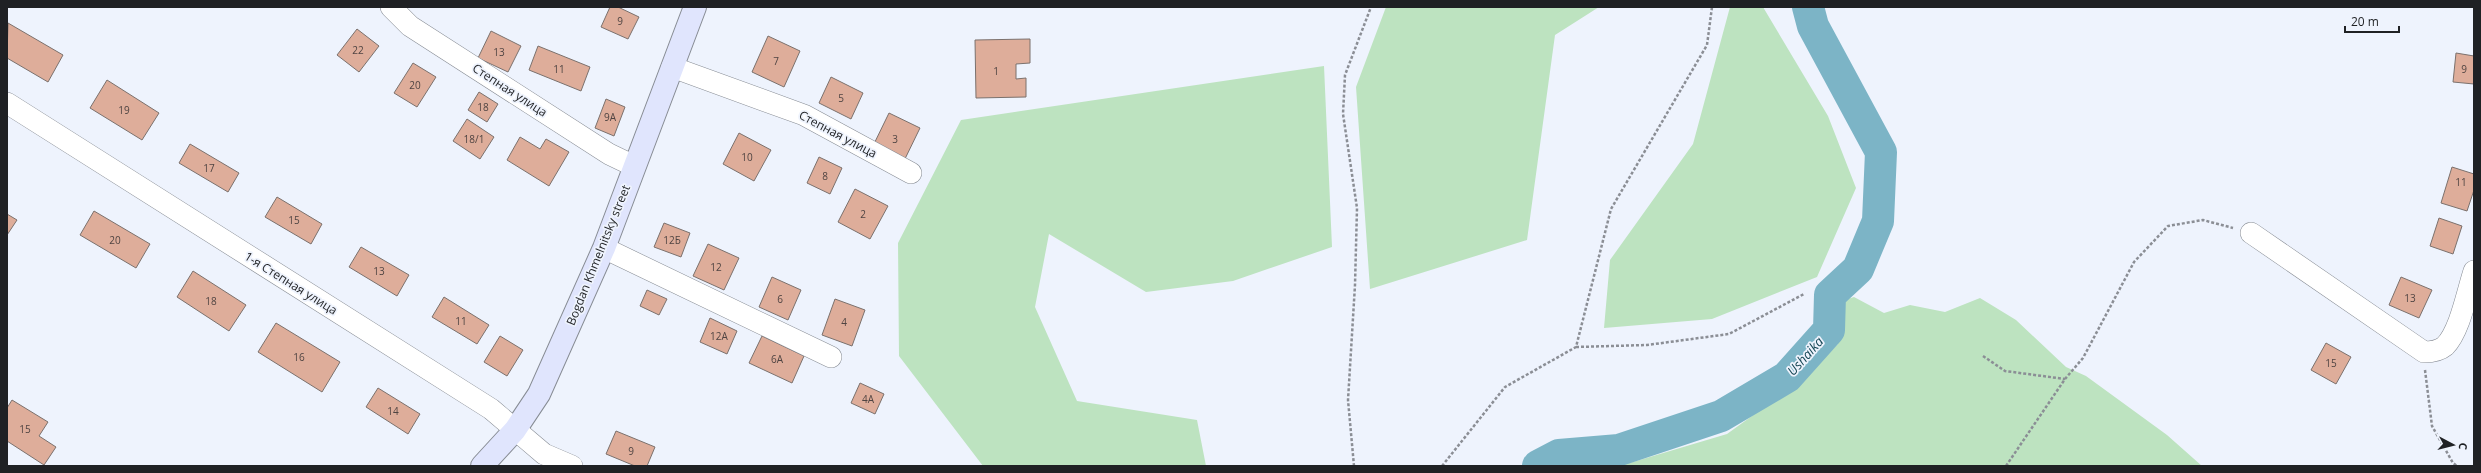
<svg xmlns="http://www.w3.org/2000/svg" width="2481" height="473" viewBox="0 0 2481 473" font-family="'Open Sans',sans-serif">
<rect width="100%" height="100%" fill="#eef3fd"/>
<path fill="#bde3c0" d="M1386 7H1599L1555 35 1527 240 1370 289 1356 87Z
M1730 7H1763L1828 116 1856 188 1817 277 1712 319 1604 328 1610 260 1693 144Z
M1324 66 1332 247 1233 281 1146 292 1049 234 1035 307 1077 401 1197 420 1206 466H983L899 356 898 243 961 120Z
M1854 297 1884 313 1910 305 1945 312 1980 298 2016 320 2066 367 2086 376 2167 435 2202 466H1610L1633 462 1727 434 1795 385 1838 344V302Z"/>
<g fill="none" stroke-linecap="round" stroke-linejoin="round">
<path stroke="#7cb4c6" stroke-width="32" d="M1538 466 1559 455 1619 450 1721 416 1787 377 1829 330 1830 295 1858 269 1878 221 1881 152 1813 26 1808 7"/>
</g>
<path fill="#dead9a" stroke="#7b716d" d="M610 7H618L639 17 628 39 601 27Z
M8 23 63 55 48 82 7 58Z
M357 29 379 46 359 72 337 55Z
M491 31 521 46 508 72 478 58Z
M768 36 800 51 784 87 752 72Z
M1030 39V63L1016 64V79L1026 78V97L976 98 975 40Z
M538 46 590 67 581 91 529 70Z
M2456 53 2474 56V84L2453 82Z
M413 63 436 77 417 107 394 93Z
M831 77 863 93 851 119 819 103Z
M107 80 159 113 142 140 90 108Z
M479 92 498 104 487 122 468 110Z
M606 99 625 107 614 136 595 128Z
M889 113 920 128 902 165 871 150Z
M467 119 494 137 480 159 453 141Z
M739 133 771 150 754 181 723 164Z
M520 137 540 149 546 139 569 152 549 186 507 160Z
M190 144 239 173 228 192 179 163Z
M819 157 842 168 830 194 807 183Z
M2452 167 2474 174V190L2467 211 2441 203Z
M855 189 888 206 870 239 838 222Z
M277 197 322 224 311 244 265 217Z
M94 211 150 244 136 268 80 235Z
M7 214 17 220 7 235Z
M2439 218 2462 226 2453 254 2430 246Z
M664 223 690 233 681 257 654 247Z
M708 244 739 258 724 290 693 276Z
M361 247 409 275 397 296 349 267Z
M193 271 246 305 229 331 177 297Z
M772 277 801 290 788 320 759 307Z
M2401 277 2432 290 2419 318 2389 305Z
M647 290 667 299 659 315 640 306Z
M444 297 489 325 477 344 432 317Z
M835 299 865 310 852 346 822 335Z
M710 318 737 331 727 354 700 342Z
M276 323 340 362 322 392 258 352Z
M500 336 523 350 507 376 484 362Z
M762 336 804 356 792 383 749 363Z
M2326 343 2351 357 2336 384 2311 370Z
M860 383 884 394 875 414 851 403Z
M378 388 420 414 408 434 366 407Z
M12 400 48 422 39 436 56 447 44 465 7 441V408Z
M616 431 655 447 647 466H635L606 454Z"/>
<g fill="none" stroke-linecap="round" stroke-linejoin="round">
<defs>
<path id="street" d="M391 7 410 26 609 154 634 166
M672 67 804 115 911 173
M7 103 491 409 544 454 572 466
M2251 233 2424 352C2431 352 2439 351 2445 346 2460 331 2467 292 2474 271
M604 248 831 357"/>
<path id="secondary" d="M482 466 515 430 539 394 604 248 695 7"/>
</defs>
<use href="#street" stroke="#878c94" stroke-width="22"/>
<use href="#secondary" stroke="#878c94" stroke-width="24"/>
<path stroke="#8b8e95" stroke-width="2.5" stroke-dasharray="3 2" stroke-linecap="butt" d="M1576 347 1647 345 1729 334 1804 294
M1983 356 2005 371 2065 379
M2425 370 2432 426 2453 463 2457 466
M1354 466 1348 400 1355 285 1357 208 1343 114 1345 75 1371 7
M1442 466 1505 387 1576 347 1611 209 1707 45 1712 7
M2006 466 2065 379 2083 358 2134 262 2168 226 2203 220 2233 228"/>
<use href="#street" stroke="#fff" stroke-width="21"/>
<use href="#secondary" stroke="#e0e5fd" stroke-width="22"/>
</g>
<g text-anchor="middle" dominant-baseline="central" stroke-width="3.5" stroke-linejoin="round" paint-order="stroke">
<g font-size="10" fill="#4f4442">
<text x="620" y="21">9</text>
<text x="358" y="50">22</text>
<text x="499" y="52">13</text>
<text x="776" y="61">7</text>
<text x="559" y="69">11</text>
<text x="2464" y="69">9</text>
<text x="996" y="71">1</text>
<text x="415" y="85">20</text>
<text x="841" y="98">5</text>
<text x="483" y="107">18</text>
<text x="124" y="110">19</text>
<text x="610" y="117">9А</text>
<text x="474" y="139">18/1</text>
<text x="895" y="139">3</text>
<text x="747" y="157">10</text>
<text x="209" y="168">17</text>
<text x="825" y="176">8</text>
<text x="2461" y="182">11</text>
<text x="863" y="214">2</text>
<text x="294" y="220">15</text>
<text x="115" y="240">20</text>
<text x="672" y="240">12Б</text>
<text x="716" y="267">12</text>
<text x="379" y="271">13</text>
<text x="2410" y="298">13</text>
<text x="780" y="299">6</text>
<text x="211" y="301">18</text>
<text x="461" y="321">11</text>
<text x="844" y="322">4</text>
<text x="719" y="336">12А</text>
<text x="299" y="357">16</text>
<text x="777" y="359">6А</text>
<text x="2331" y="363">15</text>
<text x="868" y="399">4А</text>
<text x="393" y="411">14</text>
<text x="25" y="429">15</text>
<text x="631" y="451">9</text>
</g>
<g font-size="12" fill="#1f2124" stroke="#eef3fd">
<text transform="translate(510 90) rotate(33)">Степная улица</text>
<text transform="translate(838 134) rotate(28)">Степная улица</text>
<text transform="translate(598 255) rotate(-68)">Bogdan Khmelnitsky street</text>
<text transform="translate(291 283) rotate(32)">1-я Степная улица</text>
</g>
<g font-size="13" font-style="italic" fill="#154654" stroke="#eef3fd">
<text transform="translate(1805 356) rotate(-48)">Ushaika</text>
</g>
</g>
<rect width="2481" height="473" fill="none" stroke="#1f2124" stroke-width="16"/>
<g transform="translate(2453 445) rotate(97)" stroke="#eef3fd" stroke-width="3" paint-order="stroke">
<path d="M0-3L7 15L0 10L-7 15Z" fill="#1f2124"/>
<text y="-6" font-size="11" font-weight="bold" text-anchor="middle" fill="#1f2124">С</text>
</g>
<path d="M2345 26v6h54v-6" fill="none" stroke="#1f2124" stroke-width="2"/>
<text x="2351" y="26" font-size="12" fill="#1f2124" stroke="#eef3fd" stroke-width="3" paint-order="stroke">20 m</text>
</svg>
